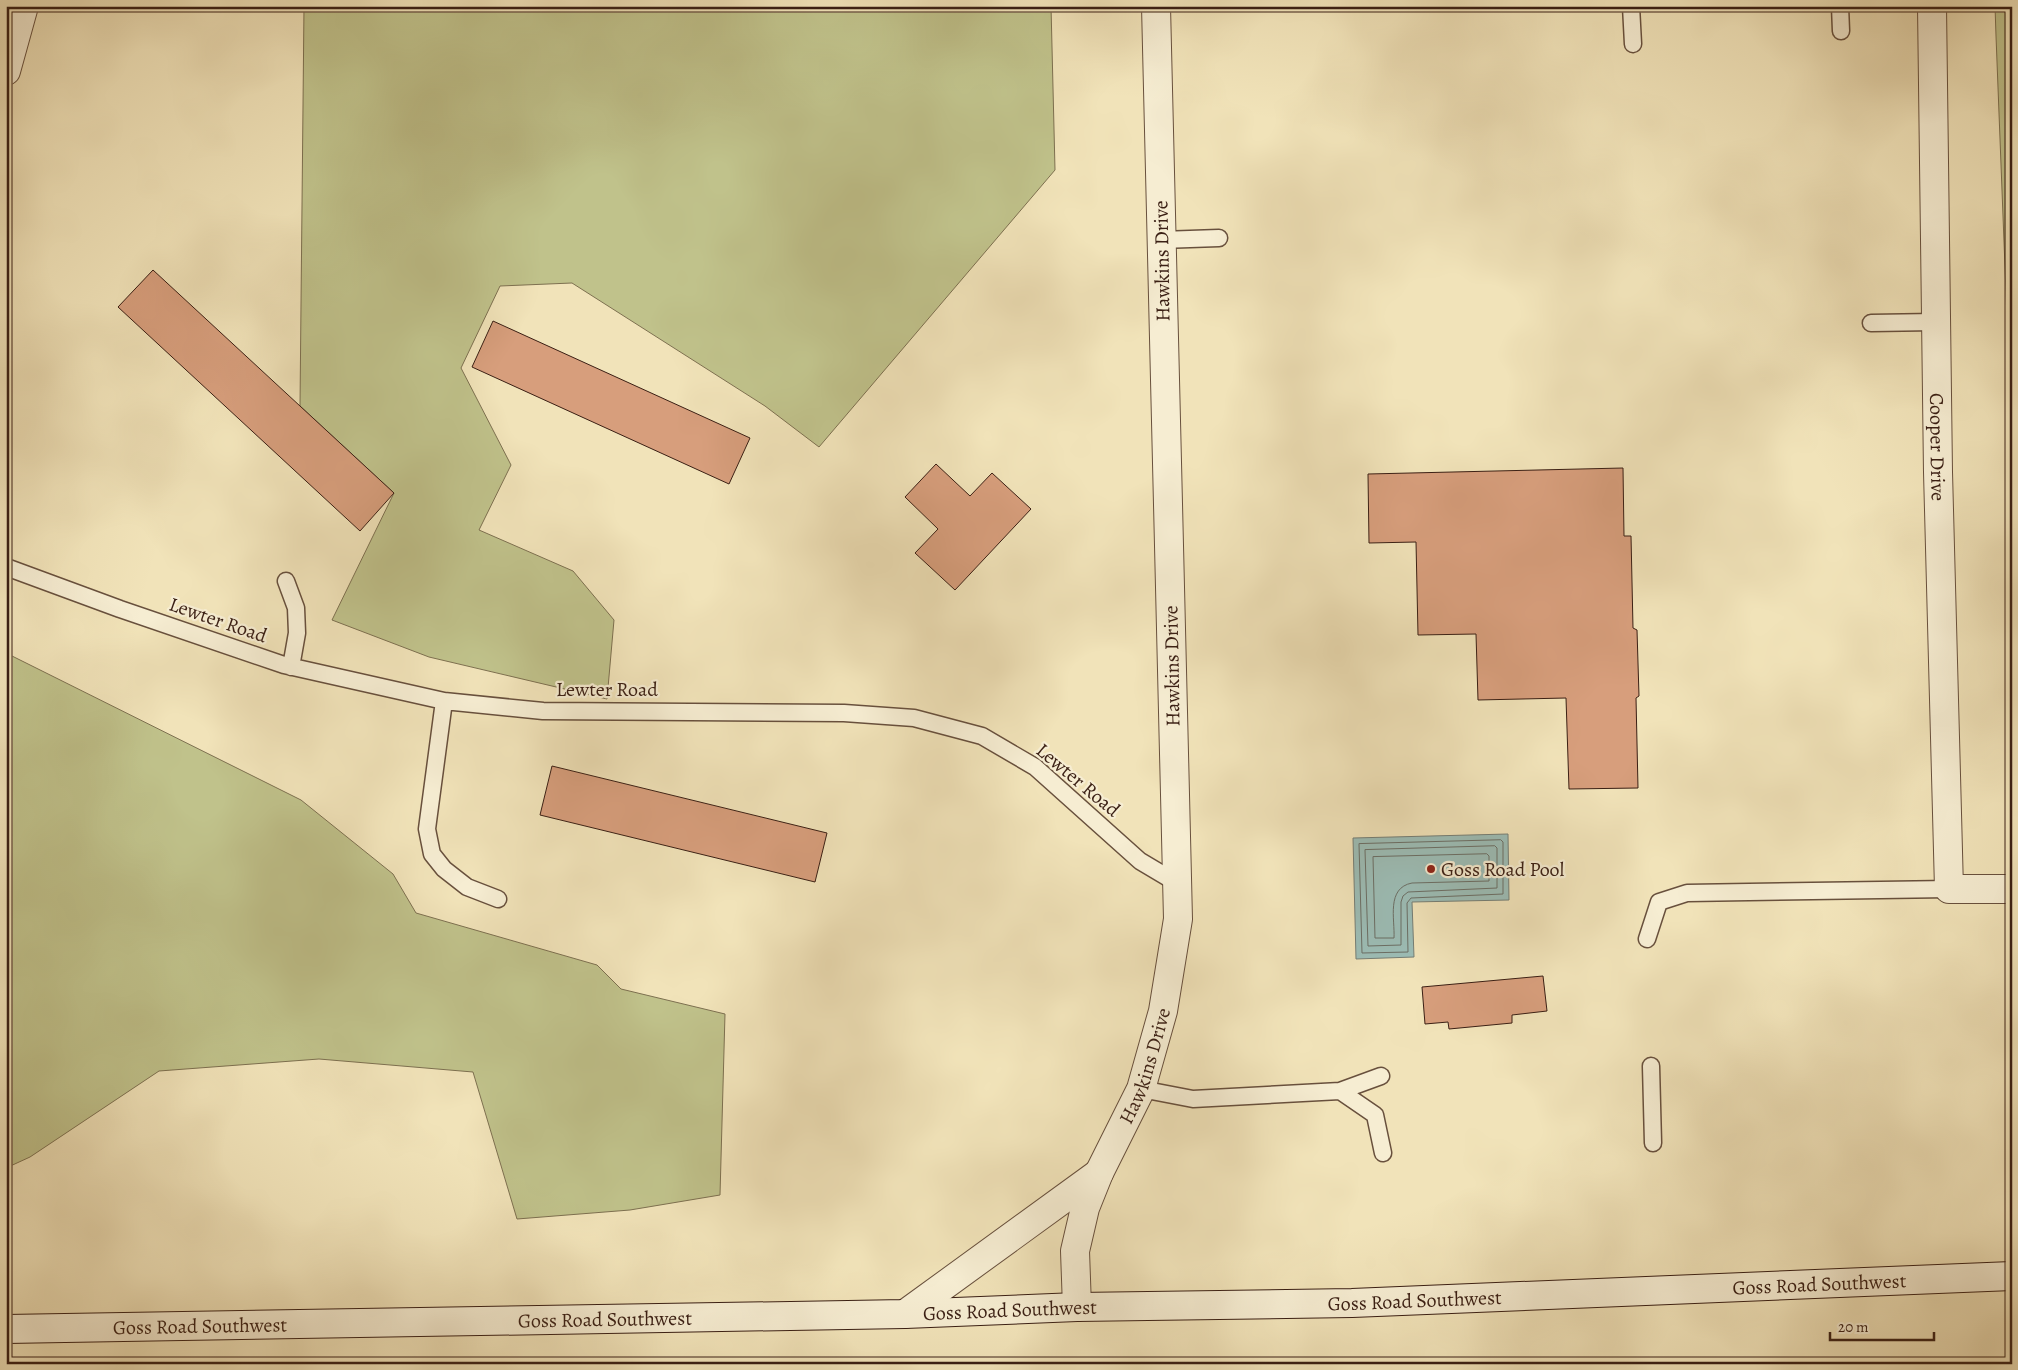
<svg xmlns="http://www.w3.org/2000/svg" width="2018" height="1370" viewBox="0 0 2018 1370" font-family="Alegreya,serif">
<rect width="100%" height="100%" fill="#f1e3b9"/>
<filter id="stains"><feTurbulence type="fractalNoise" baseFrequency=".004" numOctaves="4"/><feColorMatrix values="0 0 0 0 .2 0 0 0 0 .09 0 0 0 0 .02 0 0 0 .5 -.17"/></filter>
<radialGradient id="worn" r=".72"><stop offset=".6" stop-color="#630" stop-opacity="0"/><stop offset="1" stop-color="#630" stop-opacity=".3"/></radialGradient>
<path fill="#c0c28b" stroke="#7d7050" d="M304 6H1051L1055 170 819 447 765 406 572 283 500 286 461 368 511 465 479 530 573 571 614 620 607 699 429 657 332 620 394 493 300 406Z
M1995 6H2012V447L1996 36Z
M6 653 301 800 393 874 416 913 597 965 621 989 725 1014 720 1195 630 1210 517 1219 473 1072 319 1059 159 1071 30 1157 6 1168Z"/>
<path fill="#9cbdb6" stroke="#757e75" d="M1508 834 1509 900 1412 902 1414 957 1356 959 1353 838Z"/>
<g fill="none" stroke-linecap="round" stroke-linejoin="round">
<path stroke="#6b6e65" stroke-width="1" d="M1501 840 1503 842V894L1411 898 1407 903 1408 952 1362 953 1359 844Z
M1495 846 1497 848V888L1408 892 1403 896 1401 902V945L1368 946 1365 850Z
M1487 854 1489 856V881L1412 883C1386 888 1395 919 1394 938H1375L1373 857Z"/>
</g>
<path fill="#d79e7c" stroke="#3a1f14" d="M153 270 394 493 360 531 118 307Z
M493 321 750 438 729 484 472 367Z
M936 464 970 496 992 473 1031 509 955 590 915 553 938 529 905 497Z
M1623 468 1624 536H1631L1633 628 1637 630 1639 696 1636 698 1638 788 1569 789 1566 698 1478 700 1476 634 1418 635 1416 542 1369 543 1368 474Z
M552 766 827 833 815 882 540 815Z
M1543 976 1547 1011 1512 1015V1023L1449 1029 1448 1022 1425 1024 1422 987Z"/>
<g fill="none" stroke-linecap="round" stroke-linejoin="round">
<defs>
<path id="lane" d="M1631 6 1633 44
M1840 6 1841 31
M1161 240 1219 238
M1871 323 1935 322
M6 567 120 609 284 665 444 701 543 711 844 713 914 718 982 736 1035 767 1140 861 1177 883
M286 581 296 608 297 633 291 667
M444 701 427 829 432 854 444 869 467 887 498 899
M1647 939 1659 902 1687 893 1949 889
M1651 1066 1653 1143
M1141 1089 1193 1099 1340 1091 1381 1076
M1340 1091 1375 1115 1383 1153"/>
<g id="street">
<path id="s1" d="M1932 6 1938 472 1949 889H2012"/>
<path d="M6 71 24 6"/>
<path id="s2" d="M1077 1307 1075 1251 1085 1208 1099 1173 1141 1089 1163 1011 1178 919 1156 6"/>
<path d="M905 1314 1099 1173"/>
</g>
<g id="secondary">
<path id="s3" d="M6 1329 905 1314 1077 1307 1352 1303 2012 1276"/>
</g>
</defs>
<use href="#lane" stroke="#68503d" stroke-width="19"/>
<use href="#street" stroke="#68503d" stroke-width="30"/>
<use href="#secondary" stroke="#3a1f14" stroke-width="30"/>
<use href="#lane" stroke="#f6edd2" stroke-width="16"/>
<use href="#street" stroke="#f6edd2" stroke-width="28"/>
<use href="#secondary" stroke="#f6edd2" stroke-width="28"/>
</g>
<circle fill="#8f2418" stroke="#f6edd2" stroke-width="2" cx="1431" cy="869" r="5"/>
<g text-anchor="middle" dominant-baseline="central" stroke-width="4.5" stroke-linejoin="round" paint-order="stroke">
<g font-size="20" fill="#3a1f14" stroke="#f6edd2">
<text transform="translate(1162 261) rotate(-91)">Hawkins Drive</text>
<text stroke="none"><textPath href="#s1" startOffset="441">Cooper Drive</textPath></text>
<text transform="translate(218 620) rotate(19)">Lewter Road</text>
<text transform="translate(1172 666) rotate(-91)">Hawkins Drive</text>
<text x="607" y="689">Lewter Road</text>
<text transform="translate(1078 780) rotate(40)">Lewter Road</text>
<text stroke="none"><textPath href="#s2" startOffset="255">Hawkins Drive</textPath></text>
<text stroke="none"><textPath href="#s3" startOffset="1814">Goss Road Southwest</textPath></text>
<text stroke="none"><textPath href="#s3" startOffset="1409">Goss Road Southwest</textPath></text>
<text stroke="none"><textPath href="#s3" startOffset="1004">Goss Road Southwest</textPath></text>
<text stroke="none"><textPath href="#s3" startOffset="599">Goss Road Southwest</textPath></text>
<text stroke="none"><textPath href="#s3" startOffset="194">Goss Road Southwest</textPath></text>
</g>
<g font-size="20" fill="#3a1f14" stroke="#f6edd2" text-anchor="start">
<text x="1441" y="869">Goss Road Pool</text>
</g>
</g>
<rect width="2018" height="1370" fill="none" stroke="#f1e3b9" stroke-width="25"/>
<rect x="8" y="8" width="2003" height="1355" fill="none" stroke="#3a1f14" stroke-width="2.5"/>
<rect x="12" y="12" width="1993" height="1345" fill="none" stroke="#3a1f14"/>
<path d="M1830 1332v8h104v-8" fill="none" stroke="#3a1f14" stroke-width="2.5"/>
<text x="1838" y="1332" font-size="15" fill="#3a1f14" stroke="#f6edd2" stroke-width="4" paint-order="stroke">20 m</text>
<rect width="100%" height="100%" filter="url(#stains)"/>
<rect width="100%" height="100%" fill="url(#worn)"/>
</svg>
